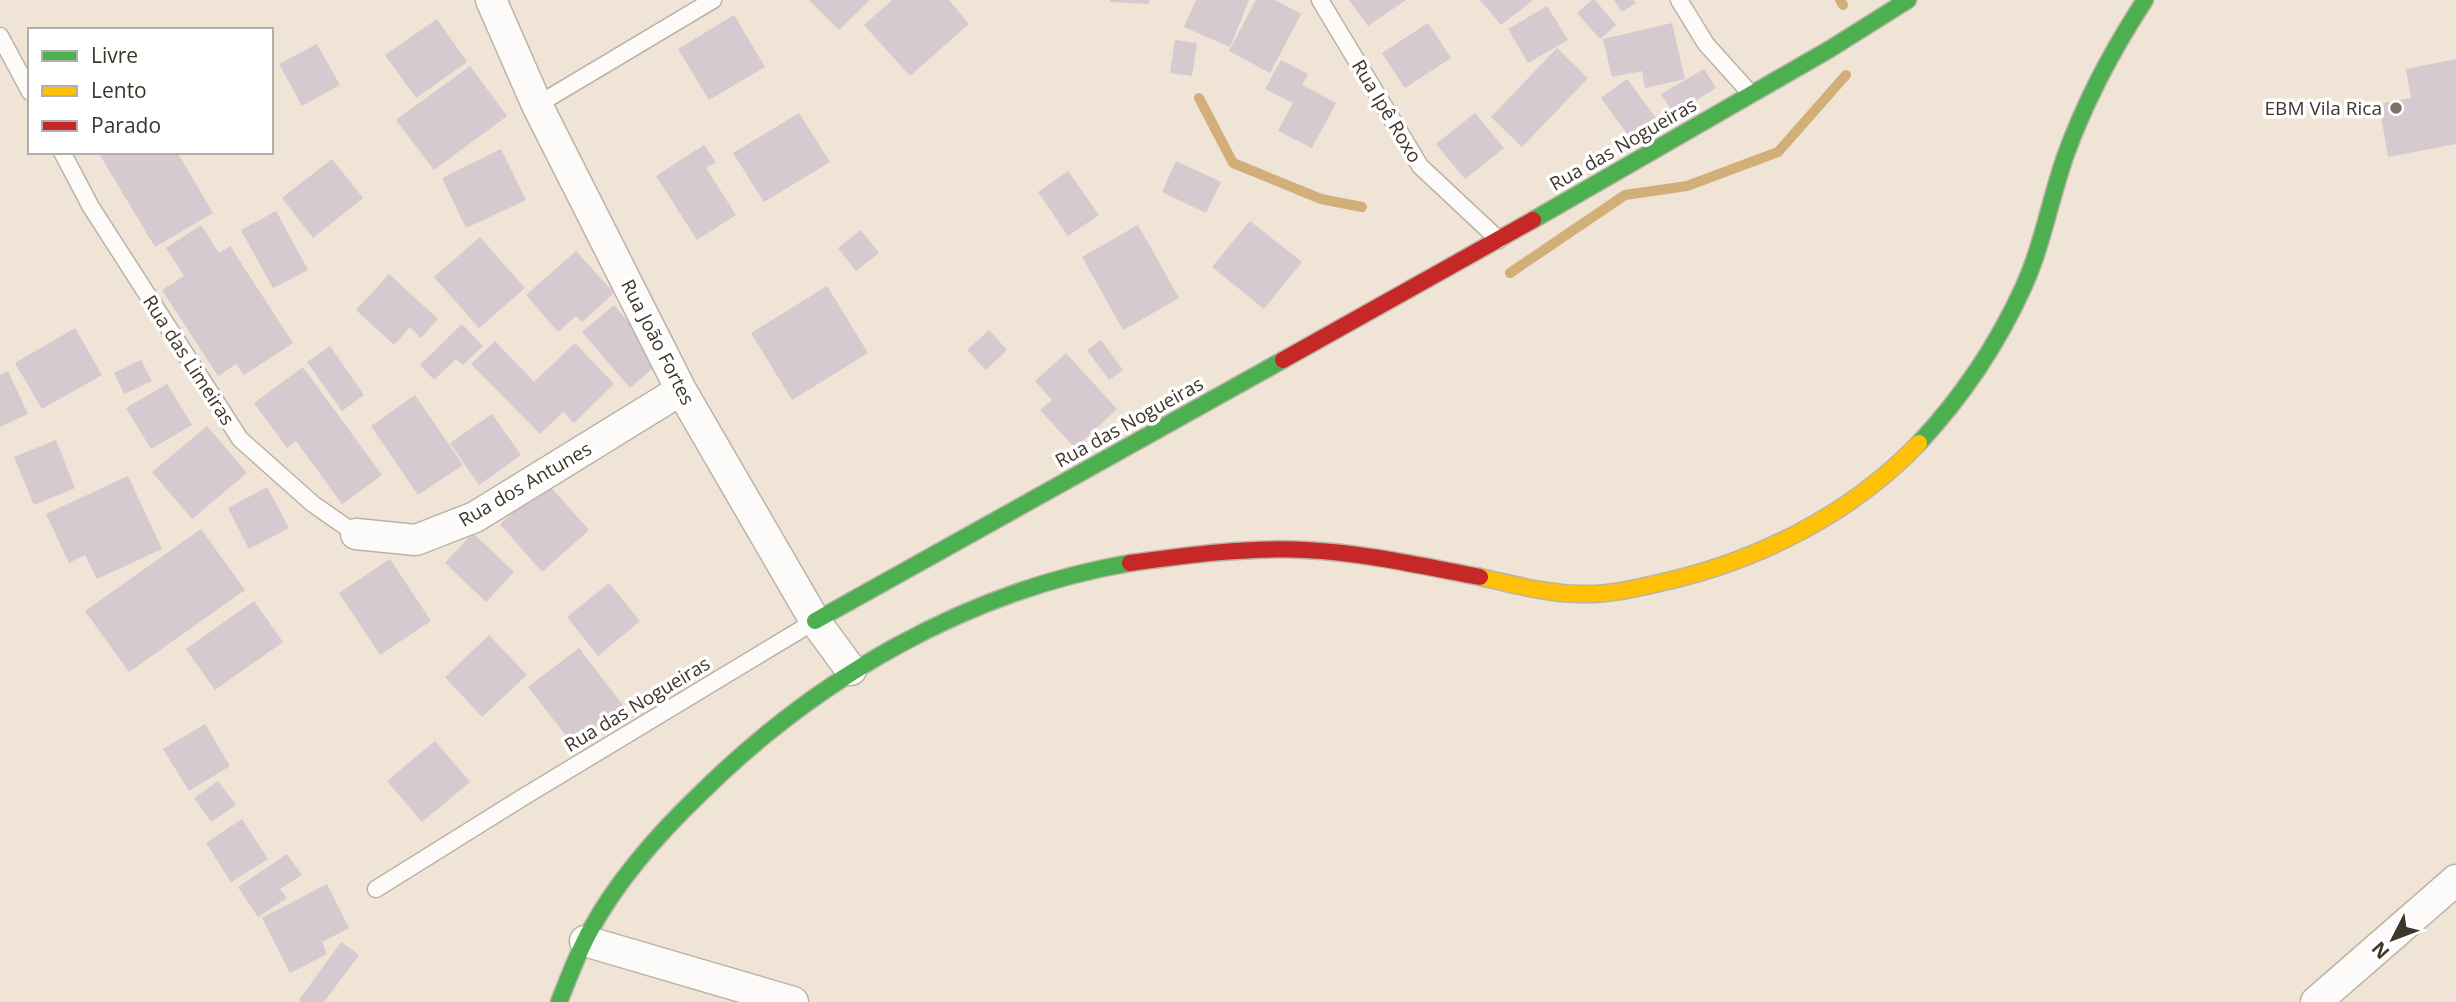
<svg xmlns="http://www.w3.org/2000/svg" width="2456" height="1002" viewBox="0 0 2456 1002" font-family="'Open Sans',sans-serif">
<rect width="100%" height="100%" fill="#efe4d5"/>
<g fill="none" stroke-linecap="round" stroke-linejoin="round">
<path stroke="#d2af79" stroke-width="10" d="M1840 0 1843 5
M1199 98 1233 163 1321 199 1362 207
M1510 273 1625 195 1687 186 1778 152 1846 75"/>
</g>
<path fill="#d6c9cf" d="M809 0H870L839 30Z
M892 0H949L969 24 910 76 864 25Z
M1110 0H1149V4L1110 2Z
M1196 0H1249L1230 47 1184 27Z
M1256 0H1275L1301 14 1270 73 1229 51Z
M1349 0H1406L1368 26Z
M1480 0H1533L1501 25Z
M1592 0H1595L1616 25 1600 39 1577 13Z
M1614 0H1634L1636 3 1622 12Z
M1547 6 1568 40 1528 63 1508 29Z
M734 15 765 67 709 100 678 49Z
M437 19 467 62 416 98 385 55Z
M1428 23 1451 58 1405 88 1382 53Z
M1672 23 1685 79 1645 88 1642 71 1612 77 1603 39Z
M1175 40 1197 43 1192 76 1170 73Z
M317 44 340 85 302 106 279 64Z
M1557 48 1588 78 1522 147 1491 117Z
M2456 59V144L2388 157 2379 104 2411 98 2406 69Z
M1281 60 1308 74 1302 85 1336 103 1312 148 1278 131 1293 103 1265 89Z
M470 66 507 116 434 170 396 120Z
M1704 69 1716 88 1674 114 1661 94Z
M1627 79 1656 118 1630 138 1601 98Z
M799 113 830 162 764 202 733 153Z
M1475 113 1504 148 1465 179 1436 144Z
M704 145 716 162 706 168 736 215 697 240 656 176Z
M501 149 526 200 466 228 442 178Z
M98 152H177L213 213 155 247Z
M332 159 363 198 313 238 282 198Z
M1176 161 1221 182 1206 213 1162 192Z
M1068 171 1099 215 1068 236 1038 192Z
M276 211 308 270 273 288 241 230Z
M1250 221 1302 262 1264 309 1212 267Z
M201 225 219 253 230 246 293 343 244 375 236 364 218 376 162 290 184 276 166 248Z
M1138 225 1179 298 1123 330 1082 257Z
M861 230 879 253 856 271 838 248Z
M480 237 525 288 479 328 434 277Z
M576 251 614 293 582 322 576 316 558 332 526 295Z
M389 274 438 319 421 338 410 327 394 345 356 310Z
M827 286 868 353 792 400 751 333Z
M614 305 661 361 630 388 582 332Z
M462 324 483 346 463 365 456 359 434 380 420 365Z
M75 328 102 375 42 409 15 363Z
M989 330 1007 350 986 370 967 350Z
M1101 340 1123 370 1109 380 1087 350Z
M495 341 534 382 575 343 614 384 574 423 563 412 540 434 471 364Z
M330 346 364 395 342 411 307 362Z
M1066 353 1117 409 1075 448 1040 410 1052 400 1035 381Z
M141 360 152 381 124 394 114 373Z
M303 367 382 475 342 504 296 441 287 448 254 403Z
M8 371 28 414 0 427V375Z
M167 384 192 425 151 449 126 408Z
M415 395 463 465 418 495 371 426Z
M492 414 521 455 479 485 450 443Z
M207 426 247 473 192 519 152 472Z
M56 440 75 488 34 505 14 457Z
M128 476 162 549 97 579 85 555 69 563 46 514Z
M547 483 589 530 542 572 500 524Z
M267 487 289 528 249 549 228 508Z
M201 529 245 590 129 672 85 611Z
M473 533 514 572 486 602 445 563Z
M390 559 431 621 380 655 339 593Z
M609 583 640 621 598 656 567 617Z
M254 601 283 642 215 690 186 649Z
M489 635 527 675 482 717 445 677Z
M579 648 625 708 574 746 528 687Z
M205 724 230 766 189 791 163 749Z
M435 741 470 782 422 822 387 781Z
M218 781 236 805 211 822 194 798Z
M242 819 268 859 231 882 206 843Z
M287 854 302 875 280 889 287 898 258 917 238 887Z
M327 884 349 928 322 942 327 954 290 973 262 918Z
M341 942 359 955 324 1002H301L299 1000Z"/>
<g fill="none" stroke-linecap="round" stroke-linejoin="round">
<defs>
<path id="lane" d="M1320 0 1420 166 1499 240
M1679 0 1706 44 1751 94
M0 36 30 92
M537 105 713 0
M62 152 91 207 240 439 313 504 356 534
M376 889 525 796 815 621"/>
<path id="street" d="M491 0 537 105 681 390 815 621 851 670
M356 534 416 540 475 517 681 390
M585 941 793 1002
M2316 1002 2456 880"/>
<path id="fast" d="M1533 220 1830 49 1908 0
M1919 443C1962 397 1997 345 2023 288 2042 247 2050 200 2065 157 2085 101 2113 49 2145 0
M815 621 1283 360
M559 1002C569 977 578 952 591 929 619 878 659 833 701 793 817 678 967 591 1130 563"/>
<path id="slow" d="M1480 577C1513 584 1547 594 1580 594 1607 595 1634 589 1659 583 1756 562 1850 515 1919 443"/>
<path id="jam" d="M1283 360 1533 220
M1130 563C1188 555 1247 547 1306 550 1365 553 1422 566 1480 577"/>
</defs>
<use href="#lane" stroke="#bcb3a7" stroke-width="19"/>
<use href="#street" stroke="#bcb3a7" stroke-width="33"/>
<use href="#fast" stroke="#bcb3a7" stroke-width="19"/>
<use href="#slow" stroke="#bcb3a7" stroke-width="19"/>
<use href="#jam" stroke="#bcb3a7" stroke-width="19"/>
<use href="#lane" stroke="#fdfbf9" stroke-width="16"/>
<use href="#street" stroke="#fdfbf9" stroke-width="30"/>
<use href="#fast" stroke="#4caf50" stroke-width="16"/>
<use href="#slow" stroke="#ffc107" stroke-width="16"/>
<use href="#jam" stroke="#c62828" stroke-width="16"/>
</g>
<circle fill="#7c7366" stroke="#fff" stroke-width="2.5" cx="2396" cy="108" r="7"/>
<g text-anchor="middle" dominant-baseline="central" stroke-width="7" stroke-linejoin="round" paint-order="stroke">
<g font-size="19" fill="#3e362b" stroke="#fff" text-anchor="end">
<text x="2382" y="108">EBM Vila Rica</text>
</g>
<g font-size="19" fill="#3e362b" stroke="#fff">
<text transform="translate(1387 111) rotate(59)">Rua Ipê Roxo</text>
<text transform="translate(1623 144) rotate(-30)">Rua das Nogueiras</text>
<text transform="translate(658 342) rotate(63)">Rua João Fortes</text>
<text transform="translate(189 360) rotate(57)">Rua das Limeiras</text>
<text transform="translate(1129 422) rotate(-29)">Rua das Nogueiras</text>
<text transform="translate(525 484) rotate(-30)">Rua dos Antunes</text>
<text transform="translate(637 704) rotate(-31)">Rua das Nogueiras</text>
</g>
</g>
<rect x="28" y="28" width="245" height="126" fill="#ffffff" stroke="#b2afaa" stroke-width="2"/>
<rect x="42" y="51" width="35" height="10" fill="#4caf50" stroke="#b2afaa" stroke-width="2"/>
<text x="91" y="63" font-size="21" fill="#3e362b">Livre</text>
<rect x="42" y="86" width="35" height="10" fill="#ffc107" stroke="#b2afaa" stroke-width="2"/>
<text x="91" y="98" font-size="21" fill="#3e362b">Lento</text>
<rect x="42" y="121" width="35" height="10" fill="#c62828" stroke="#b2afaa" stroke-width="2"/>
<text x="91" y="133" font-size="21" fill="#3e362b">Parado</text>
<g transform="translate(2393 939) rotate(228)" stroke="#ffffff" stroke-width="5" paint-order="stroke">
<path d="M0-5L12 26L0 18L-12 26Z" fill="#3e362b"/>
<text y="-10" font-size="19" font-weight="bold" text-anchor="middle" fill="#3e362b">N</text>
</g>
</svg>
